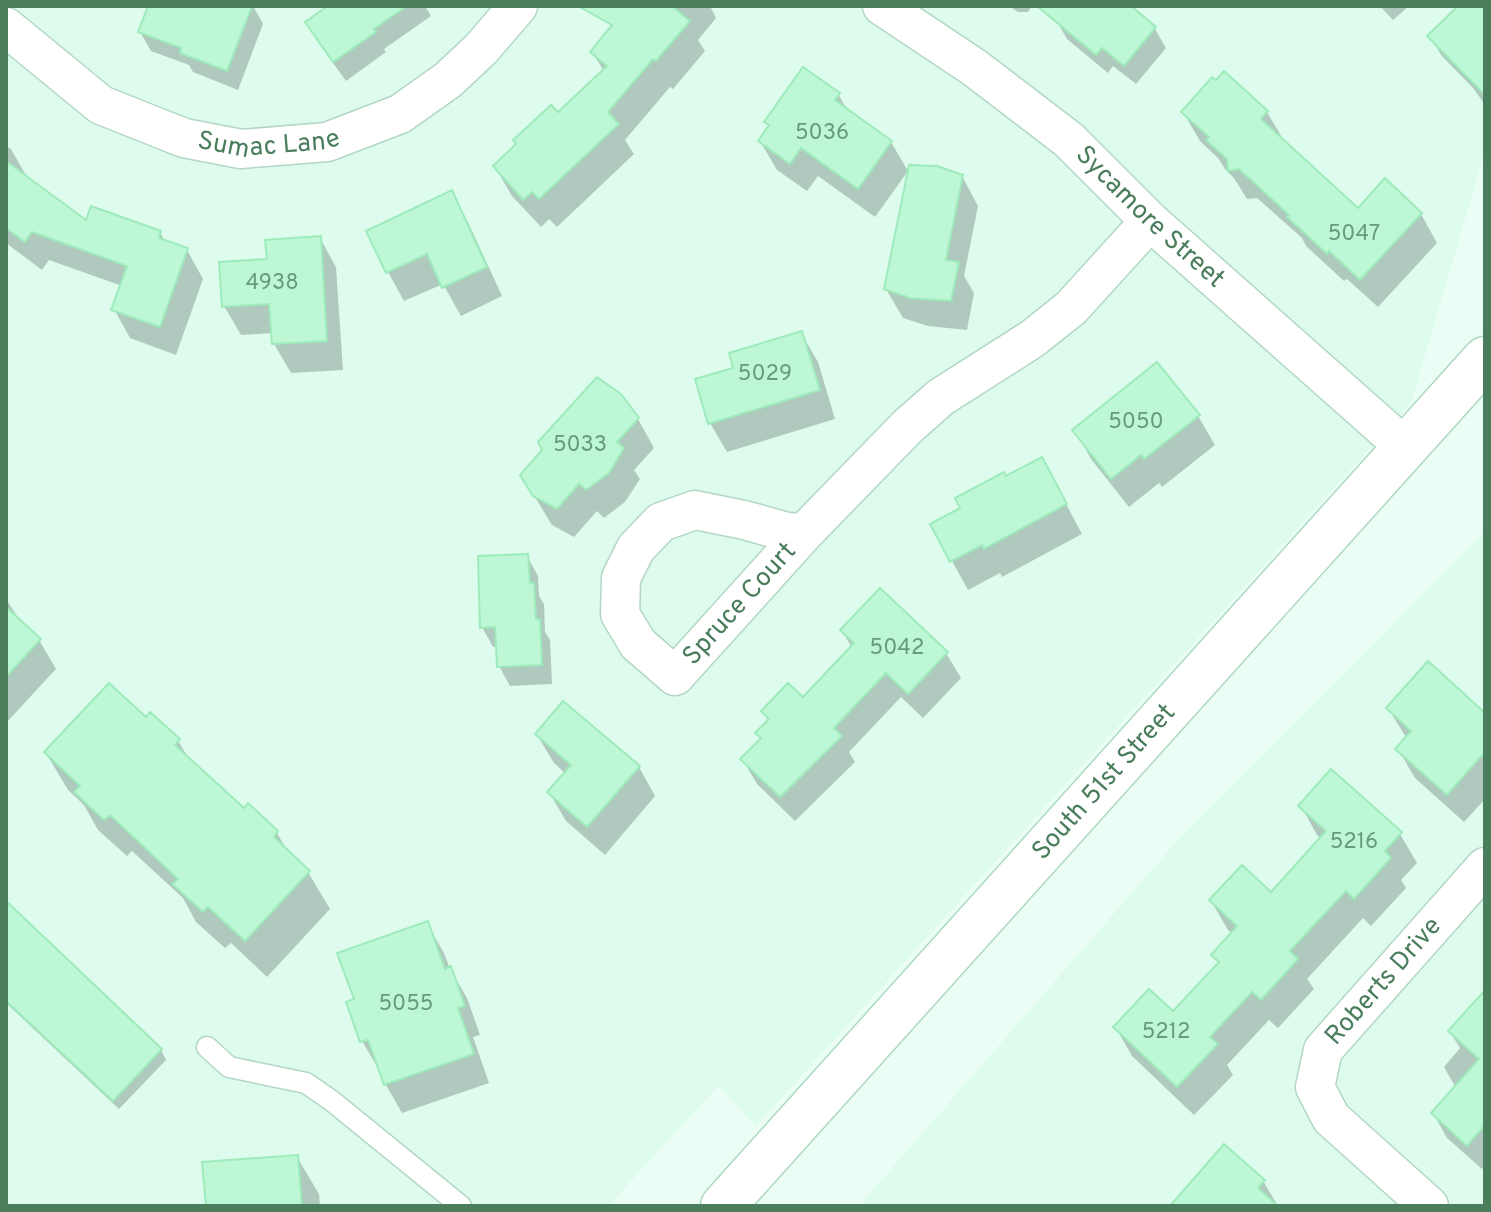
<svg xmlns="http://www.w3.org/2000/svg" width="1491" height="1212" viewBox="0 0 1491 1212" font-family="Overpass,sans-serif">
<rect width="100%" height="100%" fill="#eafef6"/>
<path fill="#ddfcee" d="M6 6H1485V151L1411 403 756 1126 718 1086 608 1206H6Z
M1485 532V1206H859L1178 840Z"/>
<path fill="#0003" d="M150 6H253L263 24 238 90 193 72 189 65 151 51 140 32Z
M331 6H425L431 16 384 49 386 52 346 81 318 42 307 23Z
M627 6H710L716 18 698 40 705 51 673 89 670 87 625 140 634 154 557 227 549 219 541 227 512 196 495 167 558 115 604 71 592 52Z
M1009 6H1032L1028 12H1018Z
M1068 6H1128L1155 29 1166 48 1136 84 1113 66 1108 73 1067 39 1056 20Z
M1380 6H1409L1393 20Z
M1461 6H1476L1485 15V105L1474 89 1441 55 1430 36Z
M1224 74 1267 112 1284 141 1358 211 1421 214 1437 243 1378 307 1347 279 1344 281 1306 246 1302 238 1257 198 1247 199 1234 178 1225 169 1218 158 1200 141 1183 112Z
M838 94 848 111 891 142 908 171 875 217 818 176 807 191 777 170 760 141 769 128 766 122Z
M6 146 11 149 28 179 87 223 160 232 165 242 187 250 203 279 176 355 130 338 114 309 122 286 49 260 42 270 6 243Z
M911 163 926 174 962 176 978 206 964 276 974 293 967 330 928 326 903 318 886 289Z
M451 193 468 222 502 296 461 316 443 284 404 301 388 272Z
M320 238 336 267 343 370 291 373 274 344 273 333 241 335 224 306 269 261Z
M801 333 818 362 835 419 727 452 710 423 736 369Z
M1198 416 1215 445 1162 487 1159 483 1129 507 1091 459 1075 430Z
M638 419 654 448 634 470 640 479 625 502 604 518 597 511 574 537 552 525 522 476Z
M1006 479 1058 489 1082 534 1002 577 1000 573 968 590 952 561 963 509Z
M527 556 538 576 539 596 544 604 545 632 550 640 552 684 510 686 499 666 498 646 493 647 482 627Z
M6 599 22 624 39 640 56 669 6 723Z
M842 631 946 653 961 678 923 718 901 697 849 752 855 762 795 821 757 784 743 760 762 740 758 733 769 722 763 712 803 700 852 648Z
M1388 708 1485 716V799L1464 822 1415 778 1398 749 1407 739Z
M146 720 178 741 191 762 244 811 277 833 289 854 308 872 330 909 267 977 231 943 225 948 196 922 183 898 132 851 127 856 98 830 84 805 68 790 46 753Z
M537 735 639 767 655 796 605 855 566 821 549 792 566 774 554 763Z
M1301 806 1400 834 1417 863 1401 880 1406 888 1371 926 1363 918 1307 979 1314 989 1278 1028 1269 1020 1227 1065 1233 1075 1194 1115 1132 1056 1116 1028 1173 1014 1219 965 1214 955 1233 934 1228 930 1211 901 1271 895 1321 839 1317 835Z
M6 904 161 1050 166 1060 119 1109 6 1003Z
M427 924 444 953 450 969 467 998 480 1035 473 1037 489 1083 402 1113 386 1085 380 1069 379 1070 362 1041 356 1000Z
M1485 1013V1165L1482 1169 1447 1138 1433 1113 1456 1088 1444 1067 1460 1048 1450 1032Z
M297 1157 319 1194 320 1206H208Z
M1263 1181 1278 1206H1189Z"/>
<path fill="#bef7d5" stroke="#9debba" stroke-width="2" d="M148 6H252L227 71 180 53 181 48 138 32Z
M328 6H407L374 29 376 32 333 62 305 22Z
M578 6H672L690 21 656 61 653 59 608 112 619 124 539 199 532 192 523 200 493 166 516 144 513 140 551 105 558 112 607 66 590 52 612 25Z
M1037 6H1131L1156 27 1124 66 1102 48 1096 55Z
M1458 6H1485V95L1427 36Z
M803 67 840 93 835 100 892 141 858 189 801 148 790 164 758 141 769 125 764 122Z
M1224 71 1268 111 1261 119 1358 208 1385 178 1422 213 1360 280 1329 251 1327 254 1287 217 1289 215 1239 169 1228 171 1227 159 1206 140 1209 137 1181 112 1212 77 1216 80Z
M6 161 86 220 91 206 161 231 159 238 188 248 160 327 111 310 127 266 32 232 25 242 6 228Z
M909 165 937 166 963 175 946 260 959 262 951 301 910 298 884 289Z
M452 190 487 267 442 288 427 254 386 273 366 231Z
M321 236 327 341 272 344 269 304 222 307 219 262 267 259 265 240Z
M802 331 820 390 708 424 695 379 733 368 729 353Z
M1157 362 1200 415 1144 459 1141 455 1111 479 1072 430Z
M597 377 621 394 639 418 617 442 624 448 609 473 586 490 579 484 557 509 533 496 520 475 542 450 538 442Z
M1042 457 1067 504 984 549 982 545 950 562 930 524 960 508 955 498 1004 472 1006 476Z
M528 554 530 583H534L536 619H540L542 665 497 667 495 627 480 628 478 556Z
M880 588 948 652 908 694 886 673 834 728 842 736 780 797 740 759 761 738 755 733 769 719 761 711 788 683 803 697 854 643 840 630Z
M6 607 41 639 6 677Z
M1428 661 1485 713V752L1447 795 1395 749 1411 731 1386 708Z
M109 683 146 717 150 712 180 739 175 745 244 808 248 803 278 831 274 837 310 871 245 941 208 907 203 912 172 884 178 879 110 815 104 820 74 792 80 786 44 752Z
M563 701 640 766 587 827 547 792 571 765 535 734Z
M1331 769 1402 832 1385 851 1391 858 1354 899 1346 891 1290 951 1298 959 1261 1000 1252 992 1210 1037 1218 1044 1177 1087 1113 1027 1149 989 1173 1011 1219 962 1211 955 1237 926 1209 900 1242 865 1271 892 1326 831 1298 806Z
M6 901 162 1049 113 1101 6 1001Z
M428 921 445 969 451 966 465 1006 458 1008 474 1054 384 1085 368 1040 360 1042 346 1002 354 999 337 953Z
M1485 990V1125L1467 1146 1431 1113 1479 1059 1448 1031Z
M1224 1144 1265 1180 1258 1188 1278 1206H1170Z
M298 1155 302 1206H206L202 1162Z"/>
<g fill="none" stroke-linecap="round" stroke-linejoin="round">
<defs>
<path id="lane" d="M207 1047 229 1067 306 1083 332 1101 461 1206"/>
<g id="street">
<path id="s1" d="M882 6 975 68 1069 140 1150 221 1405 447"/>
<path id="s2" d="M6 27 101 105 184 138 241 149 327 142 400 114 448 80 481 49 518 6"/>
<path id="s3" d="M804 533 787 532 744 520 695 510 661 522 636 548 621 578 620 614 638 644 675 676 804 533 908 426 941 397 1032 339 1071 308 1150 221"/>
<path id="s4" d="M1429 1206 1331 1118 1315 1087 1323 1050 1485 867"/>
</g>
<g id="secondary">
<path id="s5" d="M723 1206 1485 359"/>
</g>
</defs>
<use href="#lane" stroke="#b2d7c3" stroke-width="23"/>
<use href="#street" stroke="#b2d7c3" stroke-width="41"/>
<use href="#secondary" stroke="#acd9c0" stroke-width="47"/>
<use href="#lane" stroke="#fff" stroke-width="20"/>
<use href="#street" stroke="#fff" stroke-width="38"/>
<use href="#secondary" stroke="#fff" stroke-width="44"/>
</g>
<g text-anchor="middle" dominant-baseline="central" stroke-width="7" stroke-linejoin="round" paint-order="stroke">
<g font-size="22" fill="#669c7a">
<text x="822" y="133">5036</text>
<text x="1354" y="234">5047</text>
<text x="272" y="283">4938</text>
<text x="765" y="374">5029</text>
<text x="1136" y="422">5050</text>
<text x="580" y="445">5033</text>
<text x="897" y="648">5042</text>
<text x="1354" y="842">5216</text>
<text x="406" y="1004">5055</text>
<text x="1166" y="1032">5212</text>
</g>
<g font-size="26" fill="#497d5b" stroke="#f2fffa">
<text stroke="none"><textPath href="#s2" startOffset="298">Sumac Lane</textPath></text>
<text stroke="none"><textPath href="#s1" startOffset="342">Sycamore Street</textPath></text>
<text stroke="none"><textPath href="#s3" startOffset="434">Spruce Court</textPath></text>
<text stroke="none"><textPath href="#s5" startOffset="570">South 51st Street</textPath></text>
<text stroke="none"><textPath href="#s4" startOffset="296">Roberts Drive</textPath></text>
</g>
</g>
<rect width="1491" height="1212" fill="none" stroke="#497d5b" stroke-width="16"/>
</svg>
